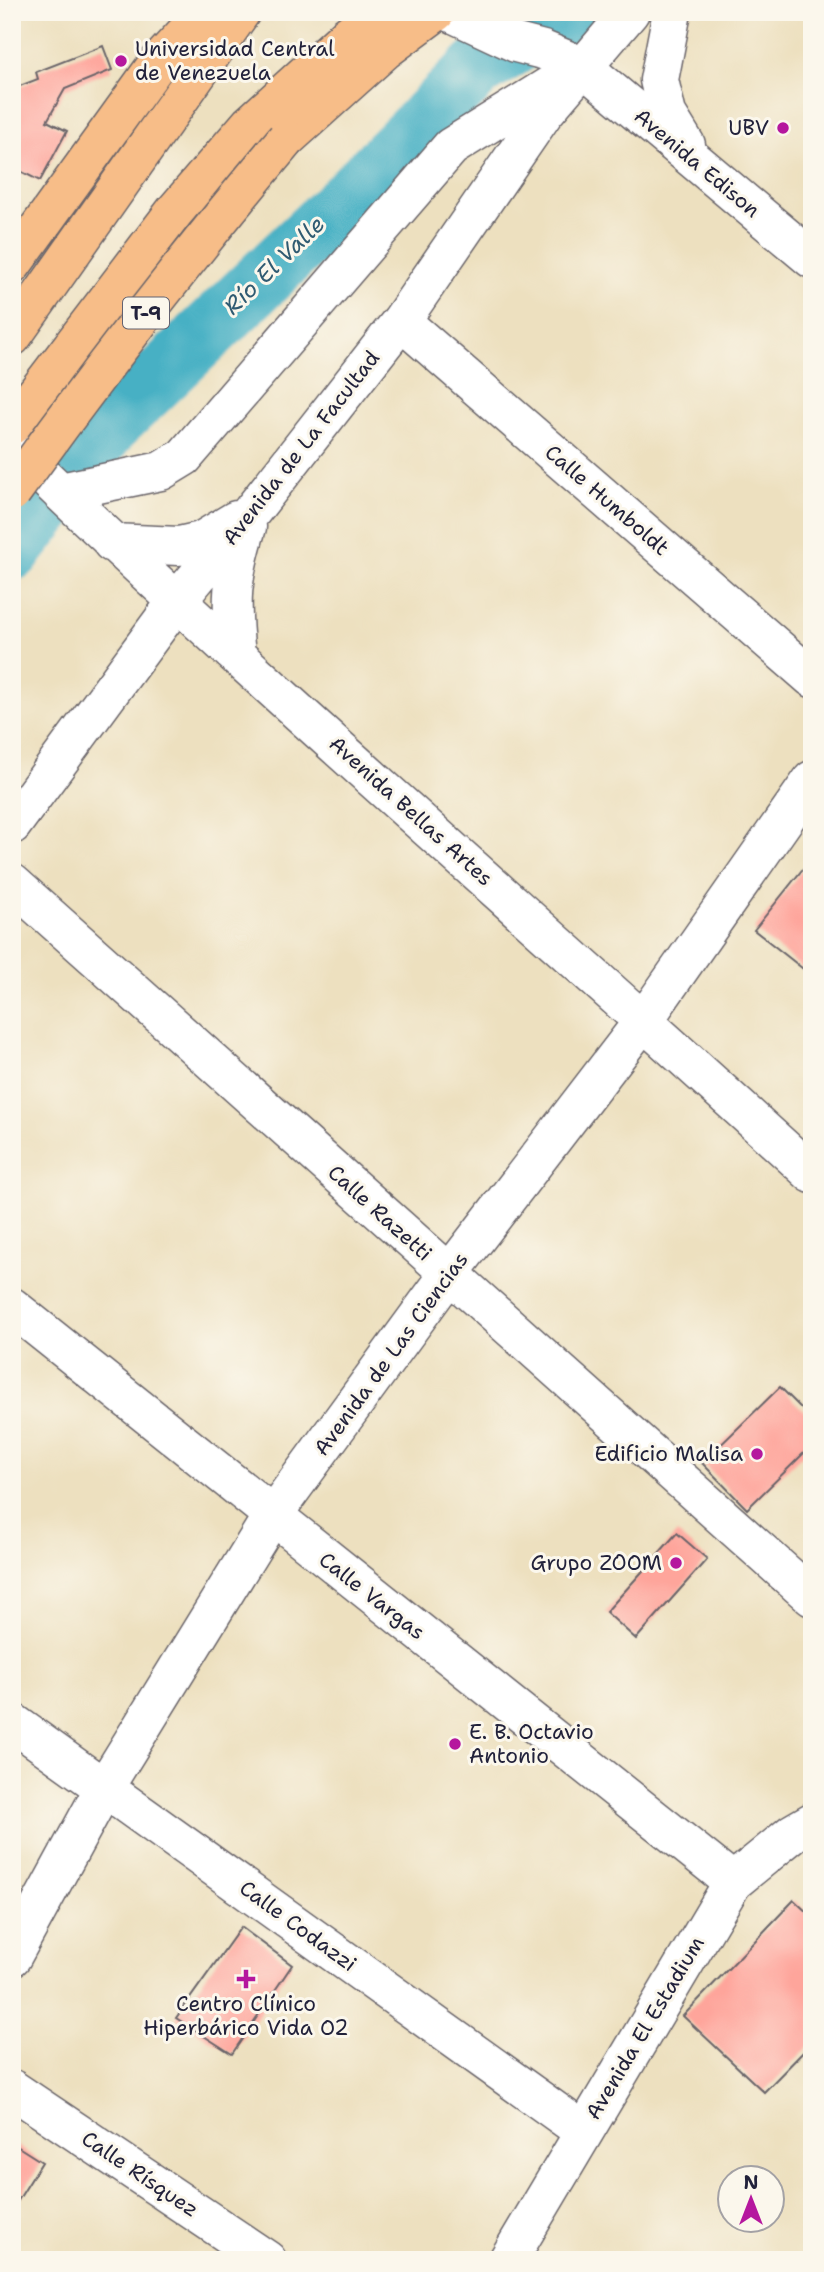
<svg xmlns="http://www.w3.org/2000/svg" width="824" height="2272" viewBox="0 0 824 2272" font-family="'Shantell Sans',sans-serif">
<rect width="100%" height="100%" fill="#fbf7ec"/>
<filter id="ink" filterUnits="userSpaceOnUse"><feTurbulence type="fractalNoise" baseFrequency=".0143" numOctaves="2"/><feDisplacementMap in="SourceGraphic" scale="14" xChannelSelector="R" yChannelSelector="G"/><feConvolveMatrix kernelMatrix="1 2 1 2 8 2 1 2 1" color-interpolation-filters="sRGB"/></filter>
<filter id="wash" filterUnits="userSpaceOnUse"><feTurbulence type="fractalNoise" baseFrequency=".00686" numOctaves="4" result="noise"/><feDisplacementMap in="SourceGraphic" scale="28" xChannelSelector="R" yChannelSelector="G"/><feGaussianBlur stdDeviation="1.57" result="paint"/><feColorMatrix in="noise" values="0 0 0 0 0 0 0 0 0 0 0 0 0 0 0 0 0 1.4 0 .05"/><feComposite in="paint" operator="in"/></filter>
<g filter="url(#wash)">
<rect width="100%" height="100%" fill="#ede0bf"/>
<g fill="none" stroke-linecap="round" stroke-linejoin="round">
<path stroke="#46b0c4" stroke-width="60" d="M12 551 112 423 345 201 478 68 567 12"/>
</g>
<g id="blocks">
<path fill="#fea59b" d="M103 46 112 70 65 89 47 121 67 131 40 181 12 167V89L38 79 36 72Z
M810 860 812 861V976L754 930Z
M780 1387 812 1419V1445L747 1509 702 1463Z
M677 1533 707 1559 636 1639 606 1612Z
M794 1900 812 1917V2043L764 2092 683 2016Z
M241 1927 292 1965 232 2054 176 2018Z
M12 2143 42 2162 12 2210Z"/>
</g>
</g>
<g filter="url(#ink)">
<use href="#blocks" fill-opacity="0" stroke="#696469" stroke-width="2"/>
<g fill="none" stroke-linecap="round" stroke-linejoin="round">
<defs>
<path id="minor" d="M450 12 516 43 543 50 582 66 812 259
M672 12 659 80 667 114 686 145
M401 321 812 678
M12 446C272 696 546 930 812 1174
M60 492 161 471 184 457 451 147 559 80
M112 543 179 546 201 541 236 520
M236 655C230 601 231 579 247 527
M12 825 177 601 252 511 401 321 544 113 630 12
M12 883 812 1597
M12 1307 733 1882
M12 1722 583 2131
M12 1957 104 1788 272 1516 449 1274 644 1020 812 780
M12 2089 267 2260
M508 2260 733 1882 793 1833 812 1822"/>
<path id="highway" d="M286 139 385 50 436 12
M12 265 157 64 205 12
M12 337 241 12
M12 425 175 211 250 124 348 35 378 12"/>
</defs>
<use href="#minor" stroke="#696469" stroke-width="41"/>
<use href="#highway" stroke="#696469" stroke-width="41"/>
<use href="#minor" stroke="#fff" stroke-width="38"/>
<use href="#highway" stroke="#f7bd88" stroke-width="38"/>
<defs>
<path id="highway-bridge" d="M12 492C99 371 190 253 286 139"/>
</defs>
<use href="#highway-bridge" stroke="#696469" stroke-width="41" stroke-linecap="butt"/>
<use href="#highway-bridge" stroke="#f7bd88" stroke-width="38"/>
</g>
</g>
<g fill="#b5179e" stroke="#fbf7ec" stroke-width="2.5">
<circle cx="121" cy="61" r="7"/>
<circle cx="783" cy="128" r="7"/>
<circle cx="757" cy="1454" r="7"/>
<circle cx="676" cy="1563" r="7"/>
<circle cx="455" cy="1744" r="7"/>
<path d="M242.5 1968.5h7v7h7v7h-7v7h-7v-7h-7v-7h7z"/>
</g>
<g text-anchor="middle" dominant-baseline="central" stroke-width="6" stroke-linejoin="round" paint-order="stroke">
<rect fill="#fbf7ec" stroke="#636270" stroke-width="2" x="123" y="297.5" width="46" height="31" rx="5"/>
<g font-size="19" font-weight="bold" fill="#22223b">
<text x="146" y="313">T-9</text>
</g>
<g font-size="21" fill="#22223b" stroke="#fbf7ec" text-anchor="end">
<text x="135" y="49" text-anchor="start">Universidad Central<tspan x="135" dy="24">de Venezuela</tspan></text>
<text x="769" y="128">UBV</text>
<text x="743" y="1454">Edificio Malisa</text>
<text x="662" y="1563">Grupo ZOOM</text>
<text x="469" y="1732" text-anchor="start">E. B. Octavio<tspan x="469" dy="24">Antonio</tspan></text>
<text x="246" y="2004" text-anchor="middle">Centro Clínico<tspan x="246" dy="24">Hiperbárico Vida O2</tspan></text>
</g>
<g font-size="21" fill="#22223b" stroke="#fbf7ec">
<text transform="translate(697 163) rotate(40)">Avenida Edison</text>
<text transform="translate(301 448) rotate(-52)">Avenida de La Facultad</text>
<text transform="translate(607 500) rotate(41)">Calle Humboldt</text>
<text transform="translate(411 811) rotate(42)">Avenida Bellas Artes</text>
<text transform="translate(380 1213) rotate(42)">Calle Razetti</text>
<text transform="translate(391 1354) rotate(-54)">Avenida de Las Ciencias</text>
<text transform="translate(372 1596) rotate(38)">Calle Vargas</text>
<text transform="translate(298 1926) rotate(36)">Calle Codazzi</text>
<text transform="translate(645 2028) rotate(-59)">Avenida El Estadium</text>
<text transform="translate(140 2174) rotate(34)">Calle Rísquez</text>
</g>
<g font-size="23" font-style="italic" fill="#305b72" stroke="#fbf7ec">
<text transform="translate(274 265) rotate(-44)">Río El Valle</text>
</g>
</g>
<rect width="824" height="2272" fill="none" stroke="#fbf7ec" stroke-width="42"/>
<g transform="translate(751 2199)"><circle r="33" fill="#fbf7ec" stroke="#a4a2a5" stroke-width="2"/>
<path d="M0-5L12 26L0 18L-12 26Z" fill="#b5179e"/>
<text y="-10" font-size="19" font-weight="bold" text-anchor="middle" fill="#22223b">N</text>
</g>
</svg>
